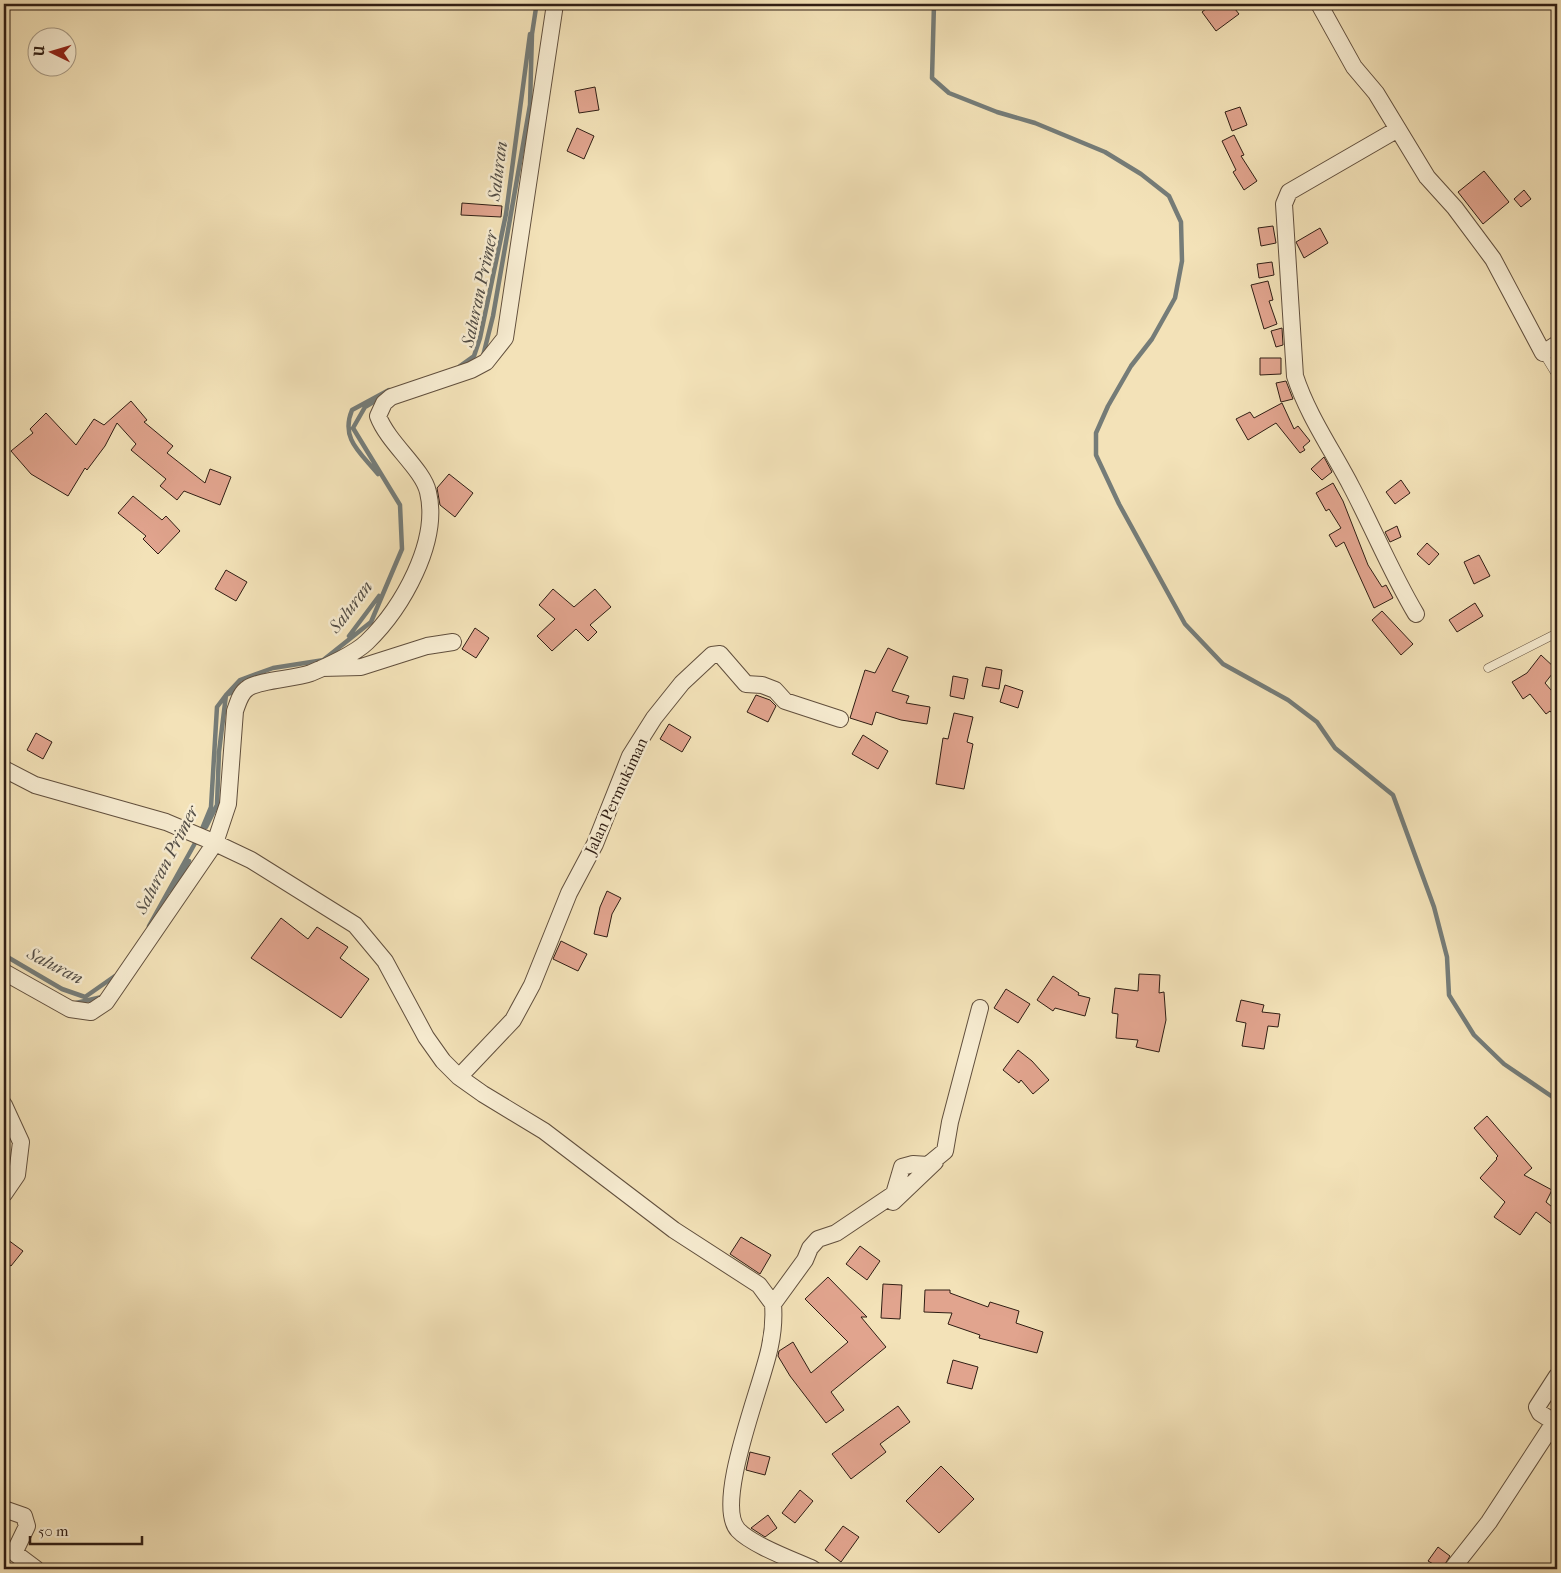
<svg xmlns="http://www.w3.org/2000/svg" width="1561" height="1573" viewBox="0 0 1561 1573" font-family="'IM FELL French Canon',serif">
<rect width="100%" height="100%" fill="#f3e2b8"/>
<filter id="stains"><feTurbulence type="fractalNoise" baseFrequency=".004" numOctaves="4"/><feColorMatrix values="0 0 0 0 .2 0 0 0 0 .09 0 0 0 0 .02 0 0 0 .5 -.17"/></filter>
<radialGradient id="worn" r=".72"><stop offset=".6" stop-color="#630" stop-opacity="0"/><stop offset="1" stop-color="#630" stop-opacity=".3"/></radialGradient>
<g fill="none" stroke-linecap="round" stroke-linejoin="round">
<path stroke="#757c78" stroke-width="4.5" d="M934 4 932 78 949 93 997 112 1035 123 1105 152 1141 174 1169 196 1181 222 1182 261 1175 298 1152 339 1131 366 1108 406 1096 433V455L1119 504 1185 624 1223 664 1288 700 1317 722 1335 748 1393 795 1434 907 1447 957 1449 995 1474 1035 1504 1064 1557 1100
M483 356 493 316 530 105 532 34 536 8 538 4
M460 366 474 356 480 338 506 214 530 34
M378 474C361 453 340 439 352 410L389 390
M349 636 379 596
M322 661 371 622 402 549 400 505 353 428 365 407 380 398
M206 827 217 805 219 752 226 695 240 680 273 668 324 660
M172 891 189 861
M149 926 199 836 211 807 217 707 226 695 238 690
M4 955 62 989 85 997 115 976
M76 1003 102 997"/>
</g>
<path fill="#e1a48e" stroke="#301e14" d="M1212 4H1231L1239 14 1216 31 1202 12Z
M595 87 599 110 579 113 575 91Z
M1240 107 1247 125 1232 131 1225 112Z
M577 128 594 136 584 159 567 151Z
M1234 135 1244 155 1241 156 1257 181 1244 190 1233 172 1236 170 1222 141Z
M1484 171 1509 202 1483 224 1458 192Z
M1524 190 1531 199 1521 207 1514 199Z
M462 203 502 206 501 217 461 215Z
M1273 226 1276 243 1261 246 1258 228Z
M1320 228 1328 243 1304 258 1296 242Z
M1272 262 1274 275 1259 278 1257 264Z
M1268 281 1273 300 1269 301 1277 324 1264 329 1251 285Z
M1282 328 1283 345 1276 347 1271 331Z
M1260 358H1281V374L1260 375Z
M1286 381 1293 399 1281 402 1276 383Z
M131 401 147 420 144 422 173 446 167 453 205 483 210 469 231 477 220 505 184 491 177 500 160 486 166 479 131 450 136 444 117 423 105 446 87 470 85 468 68 496 31 474 11 451 33 433 30 429 46 413 76 445 94 419 104 425Z
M1282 403 1294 429 1298 426 1310 441 1303 447 1305 450 1300 453 1276 423 1248 440 1236 419 1250 412 1254 418Z
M1324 457 1332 472 1322 480 1311 469Z
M449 474 473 493 455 517 440 505 437 488Z
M1401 480 1410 493 1395 504 1386 492Z
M1333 483 1343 501 1368 565 1382 587 1386 585 1393 598 1374 608 1344 542 1336 547 1329 535 1341 528 1329 509 1326 511 1316 493Z
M133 496 162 520 166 516 180 531 158 554 143 539 146 536 118 513Z
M1397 526 1401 537 1390 542 1385 532Z
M1427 543 1439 554 1429 565 1417 554Z
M1479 555 1490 576 1474 584 1464 562Z
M226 570 247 582 236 601 215 589Z
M553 589 574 607 595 589 611 607 590 625 597 632 588 641 576 629 552 651 537 636 555 619 539 605Z
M1475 603 1483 616 1457 632 1449 620Z
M1382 611 1413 644 1401 655 1372 620Z
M475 628 489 638 476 658 462 649Z
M888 648 908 657 892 691 909 696 906 703 930 707 927 724 901 720 876 712 872 725 850 718 865 670 875 673Z
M1541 655 1556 669 1545 683 1557 697V719L1550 711 1546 714 1530 694 1523 699 1512 682 1527 673Z
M986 667 1002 670 999 689 982 686Z
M953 676 968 679 964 699 950 696Z
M1005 685 1023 691 1018 708 1000 702Z
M756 695 770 700 776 706 768 722 747 712Z
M954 713 973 717 967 742 973 744 964 789 936 784 943 738 948 739Z
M669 724 691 737 682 752 660 739Z
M36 733 52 742 43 759 27 750Z
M863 735 888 751 878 769 852 754Z
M607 891 621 898 612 914 607 937 594 934 600 907Z
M281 918 308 939 317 927 348 947 340 958 369 979 341 1018 251 958Z
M561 941 587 954 578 971 553 959Z
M1139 974 1160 975 1159 993 1164 992 1166 1020 1159 1052 1136 1047 1138 1040 1116 1038 1118 1014 1112 1013 1115 988 1138 991Z
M1053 976 1079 993 1078 995 1090 998 1085 1016 1055 1008 1053 1011 1037 1000Z
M1006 989 1030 1004 1018 1023 994 1008Z
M1241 1000 1264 1005 1262 1012 1280 1014 1278 1027 1268 1026 1264 1049 1242 1046 1246 1023 1236 1021Z
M1018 1050 1032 1061 1049 1080 1033 1094 1021 1080 1019 1083 1003 1070Z
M1487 1116 1532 1168 1524 1175 1552 1190 1546 1202 1557 1211V1228L1536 1212 1520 1235 1494 1217 1505 1202 1480 1178 1497 1159 1496 1158 1498 1156 1474 1128Z
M4 1237 23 1251 11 1266 4 1261Z
M741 1237 771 1255 760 1274 730 1254Z
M860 1246 880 1261 867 1280 846 1264Z
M828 1277 867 1317H861L886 1347 831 1392 844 1410 826 1423 790 1376 778 1356 779 1351 793 1342 811 1373 848 1342 805 1299Z
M883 1284 902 1285 900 1319 881 1318Z
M925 1290H950V1293L988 1307 990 1302 1019 1311 1016 1323 1043 1332 1037 1353 979 1338 980 1335 948 1324 952 1313 924 1312Z
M953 1360 978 1367 972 1389 947 1383Z
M898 1406 910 1422 880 1444 886 1452 851 1479 832 1454Z
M750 1452 770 1457 765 1475 746 1470Z
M941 1466 974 1499 939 1533 906 1501Z
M800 1490 813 1501 795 1523 782 1513Z
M768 1515 777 1528 765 1537 751 1528Z
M843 1526 859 1537 841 1562 825 1550Z
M1438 1547 1450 1556 1442 1569 1428 1561Z"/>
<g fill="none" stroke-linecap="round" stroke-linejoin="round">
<defs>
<path id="lane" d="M1543 353 1557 376
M1488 668 1557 633"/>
<path id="street" d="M1319 4 1354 67 1376 93 1427 177 1455 208 1493 259 1543 353 1557 344
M1398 129 1289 192 1284 204 1295 376C1308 416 1333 451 1352 488 1374 530 1392 574 1416 614
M322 668 361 667 427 646 453 642
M4 769 35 785 166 822 211 841 251 860 355 925 385 961 426 1037 443 1061 459 1077 483 1094 544 1131 674 1230 759 1285 773 1304C774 1317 773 1332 770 1346 764 1381 713 1503 738 1530 752 1545 793 1560 813 1569
M4 972 70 1009 91 1012 106 1002 215 843 228 804 235 711C238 703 240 693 248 688 260 680 294 679 311 673 326 667 356 653 367 642 402 608 440 542 428 492 423 469 388 443 378 416L384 403 391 397 471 370 486 362 505 338 555 4
M459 1077 513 1020 532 985 569 893 595 844 630 756 654 718 682 683 712 655 720 654 746 684 762 685 775 690 785 701 840 719
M4 1105 21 1142 17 1175 4 1194
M893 1202 935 1162
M773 1304 805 1260 810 1248 818 1239 836 1233 894 1194 902 1167 913 1164 928 1165 945 1151 950 1122 980 1008
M1557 1376 1537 1407 1540 1413 1557 1424
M4 1509 24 1516 27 1526 16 1549V1554L36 1569
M1452 1569 1489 1522 1555 1421"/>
</defs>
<use href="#lane" stroke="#614f3d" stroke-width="9"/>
<use href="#street" stroke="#614f3d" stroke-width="18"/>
<use href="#lane" stroke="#f7ecd1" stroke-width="8"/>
<use href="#street" stroke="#f7ecd1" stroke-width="16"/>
</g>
<g text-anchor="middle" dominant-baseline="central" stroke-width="5" stroke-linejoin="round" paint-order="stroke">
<g font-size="16" fill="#301e14" stroke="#f7ecd1">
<text transform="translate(616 796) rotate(-65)">Jalan Permukiman</text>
</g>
<g font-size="18" font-style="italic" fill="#524d46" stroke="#f7ecd1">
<text transform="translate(498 171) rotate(-83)">Saluran</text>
<text transform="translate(480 289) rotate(-78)">Saluran Primer</text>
<text transform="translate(351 607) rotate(-53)">Saluran</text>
<text transform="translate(167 860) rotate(-63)">Saluran Primer</text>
<text transform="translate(55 966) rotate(27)">Saluran</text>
</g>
</g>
<rect width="1561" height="1573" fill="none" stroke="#f3e2b8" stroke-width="20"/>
<rect x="5" y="5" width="1551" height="1563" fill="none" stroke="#301e14" stroke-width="2.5"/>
<rect x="10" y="10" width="1541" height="1553" fill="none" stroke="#301e14"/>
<g transform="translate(52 52) rotate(275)"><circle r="24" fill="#f7ecd1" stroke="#a79a85"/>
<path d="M0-4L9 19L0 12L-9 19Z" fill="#8f2418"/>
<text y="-8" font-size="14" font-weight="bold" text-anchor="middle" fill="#301e14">U</text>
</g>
<path d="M30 1536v8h112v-8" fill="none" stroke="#301e14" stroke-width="2.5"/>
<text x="38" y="1536" font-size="15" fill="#301e14" stroke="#f7ecd1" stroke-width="4" paint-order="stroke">50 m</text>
<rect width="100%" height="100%" filter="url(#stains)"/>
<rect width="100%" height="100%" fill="url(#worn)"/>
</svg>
